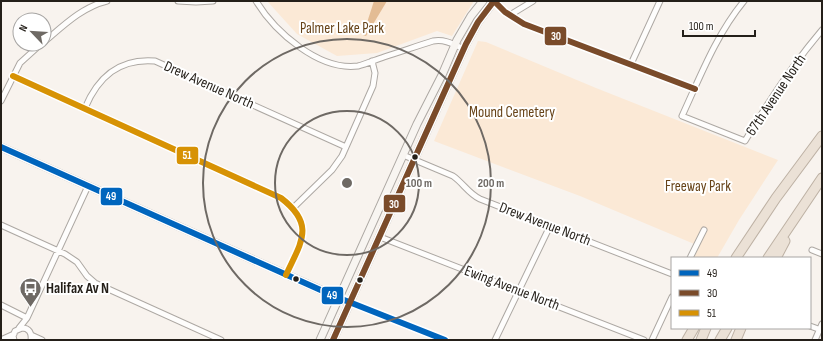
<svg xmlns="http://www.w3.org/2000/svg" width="823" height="341" viewBox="0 0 823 341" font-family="'Sofia Sans Condensed',sans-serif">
<rect width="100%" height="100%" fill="#f8f3ee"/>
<path fill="#fbe9d6" d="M267 1H474L452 36 437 31 377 53 337 56 297 34Z
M478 41 486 42 596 88 778 160 739 220 717 258H694L699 246 580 196 434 141Z"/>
<path fill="#e3bc94" d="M374 1H387L366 36 363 35Z"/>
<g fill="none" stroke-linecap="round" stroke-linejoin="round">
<defs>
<path id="street" d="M178 1 196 2 213 1
M256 1C275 32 319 71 358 66 366 64 375 60 384 57 400 52 417 46 433 41 445 39 453 44 464 49
M494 1 505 12 524 24 695 89
M744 1C716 35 700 77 682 116L745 141C768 102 793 64 822 30
M510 15 533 1
M44 42C63 26 82 7 107 1
M631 64 660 1
M13 76 281 198C316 225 301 242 286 275
M1 101 20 63 41 44
M85 108C98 77 119 58 155 61L346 147
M403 155 453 176C463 183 469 194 480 199L672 274
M293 208 332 170 342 156 373 86 375 73 372 61
M1 225 65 254 77 262 87 276 95 283 221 340
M380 237 644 340
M812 250 822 254
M690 258 704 230
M350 303 445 340
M1 305 27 318
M810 326 821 330
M19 328 27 318 88 186
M31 335 42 340
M9 340 3 339 14 334
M14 340 13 336 15 331 22 328C29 328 32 333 31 340
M495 340 550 226
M652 340 672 297
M815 340 822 324"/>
<path id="secondary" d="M1 147 350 303
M320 340 417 124 442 75 457 40 471 16 483 1
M333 340 466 44 478 22 494 1"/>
<path id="highway" d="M736 258 776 198 822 136
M768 258 822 178
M776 258 785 241
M687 340 694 328
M701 340 706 328
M720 340 727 328
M736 340 741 328"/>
</defs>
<use href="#street" stroke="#ada8a3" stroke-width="7"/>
<use href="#secondary" stroke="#ada8a3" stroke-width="9"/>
<use href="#highway" stroke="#bdb1a4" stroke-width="11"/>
<use href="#street" stroke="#fefdfc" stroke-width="5"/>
<use href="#secondary" stroke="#f8f5f1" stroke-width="7"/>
<use href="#highway" stroke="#ebe1d6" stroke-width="9"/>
<defs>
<path id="bus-1" d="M1 147 334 296 445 340"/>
<path id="bus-2" d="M333 340 466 44 478 22 494 1 505 12 524 24 695 89"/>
<path id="bus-3" d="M13 76 281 198C316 225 301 242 286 275"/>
</defs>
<use href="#bus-1" stroke="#fff" stroke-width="9"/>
<use href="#bus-2" stroke="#fff" stroke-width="9"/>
<use href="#bus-3" stroke="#fff" stroke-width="9"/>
<use href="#bus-1" stroke="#0065bd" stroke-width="6"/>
<use href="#bus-2" stroke="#7a4b2a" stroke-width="6"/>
<use href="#bus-3" stroke="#d79204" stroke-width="6"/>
</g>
<g fill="none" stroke="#6e6964" stroke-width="2">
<circle cx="347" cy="183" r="72"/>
<circle cx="347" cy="183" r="144"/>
</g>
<defs>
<symbol id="bus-pin" viewBox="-11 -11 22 30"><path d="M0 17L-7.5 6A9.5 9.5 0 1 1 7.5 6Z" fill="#6e6964" stroke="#fff"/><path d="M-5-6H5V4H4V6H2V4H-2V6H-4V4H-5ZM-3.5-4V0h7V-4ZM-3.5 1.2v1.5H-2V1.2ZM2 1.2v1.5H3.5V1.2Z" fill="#fff"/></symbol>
</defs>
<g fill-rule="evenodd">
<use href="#bus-pin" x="18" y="276" width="25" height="34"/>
</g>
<g fill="#241f19" stroke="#fff" stroke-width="1.5">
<circle cx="415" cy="157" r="3.5"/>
<circle cx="296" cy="279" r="3.5"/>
<circle cx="360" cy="280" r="3.5"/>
</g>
<g text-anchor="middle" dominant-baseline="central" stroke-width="4" stroke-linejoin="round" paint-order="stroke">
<g font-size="15" fill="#674318" stroke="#fff">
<text x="342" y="28">Palmer Lake Park</text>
<text x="512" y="112">Mound Cemetery</text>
<text x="698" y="186">Freeway Park</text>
</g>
<g font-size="15" fill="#241f19" stroke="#fff">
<text transform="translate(209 85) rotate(24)">Drew Avenue North</text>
<text transform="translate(776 95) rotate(-56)">67th Avenue North</text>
<text transform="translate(545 224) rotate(21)">Drew Avenue North</text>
<text transform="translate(512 288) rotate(21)">Ewing Avenue North</text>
</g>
<g font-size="15" font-weight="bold" fill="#241f19" stroke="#fff" text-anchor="start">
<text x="46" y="288">Halifax Av N</text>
</g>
</g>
<circle cx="347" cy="183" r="6" fill="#6e6964" stroke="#fff" stroke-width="2"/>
<g font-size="12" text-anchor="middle" font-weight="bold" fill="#6e6964" stroke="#fff" stroke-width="4" stroke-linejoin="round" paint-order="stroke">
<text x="419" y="187">100 m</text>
<text x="491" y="187">200 m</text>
</g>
<g stroke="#fff" stroke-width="1.5">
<rect x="544" y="26" width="23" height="20" rx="4" fill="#7a4b2a"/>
<rect x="176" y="146" width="23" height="19" rx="4" fill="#d79204"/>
<rect x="100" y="187" width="23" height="19" rx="4" fill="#0065bd"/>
<rect x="383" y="194" width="23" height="19" rx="4" fill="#7a4b2a"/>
<rect x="321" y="286" width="23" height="19" rx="4" fill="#0065bd"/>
</g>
<g font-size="11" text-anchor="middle" font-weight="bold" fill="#fff">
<text x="556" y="40">30</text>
<text x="187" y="159">51</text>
<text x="111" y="200">49</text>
<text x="394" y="208">30</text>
<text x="332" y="299">49</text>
</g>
<rect width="823" height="341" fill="none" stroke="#241f19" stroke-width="4"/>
<rect x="671" y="257" width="140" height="72" fill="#ffffff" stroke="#a7a5a3"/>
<rect x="679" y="270" width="20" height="6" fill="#0065bd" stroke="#a7a5a3"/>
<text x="707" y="277" font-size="12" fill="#241f19">49</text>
<rect x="679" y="290" width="20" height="6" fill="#7a4b2a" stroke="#a7a5a3"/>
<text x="707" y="297" font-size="12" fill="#241f19">30</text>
<rect x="679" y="310" width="20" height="6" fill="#d79204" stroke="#a7a5a3"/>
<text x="707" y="317" font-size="12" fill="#241f19">51</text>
<g transform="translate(32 32) rotate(295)"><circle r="19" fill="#ffffff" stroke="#a7a5a3"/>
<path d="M0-3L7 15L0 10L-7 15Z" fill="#6e6964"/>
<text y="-6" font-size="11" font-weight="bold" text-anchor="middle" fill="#241f19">N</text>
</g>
<path d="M683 30v6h72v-6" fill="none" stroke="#241f19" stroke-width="2"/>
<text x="689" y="30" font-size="12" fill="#241f19" stroke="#ffffff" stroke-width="3" paint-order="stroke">100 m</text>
</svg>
